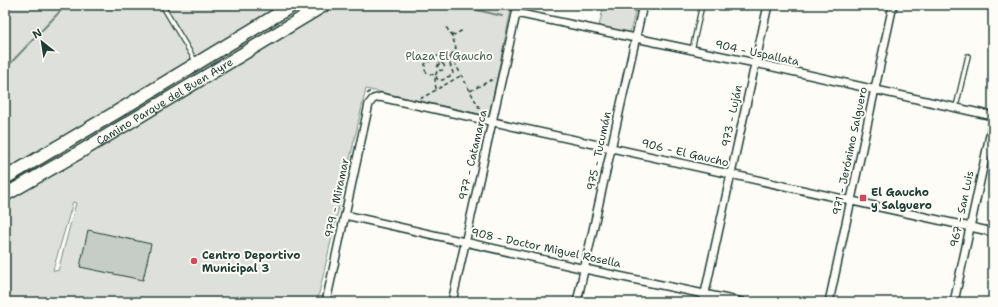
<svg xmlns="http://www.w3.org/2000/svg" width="998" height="307" viewBox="0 0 998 307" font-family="'Shantell Sans',sans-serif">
<rect width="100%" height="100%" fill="#fdfcf7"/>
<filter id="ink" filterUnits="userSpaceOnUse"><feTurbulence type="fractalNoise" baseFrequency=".025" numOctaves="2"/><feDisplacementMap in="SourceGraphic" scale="8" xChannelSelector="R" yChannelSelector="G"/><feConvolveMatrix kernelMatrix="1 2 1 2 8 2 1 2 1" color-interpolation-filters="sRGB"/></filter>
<g filter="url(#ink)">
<path fill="#dde0db" stroke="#7e8e88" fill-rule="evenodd" d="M5 5H512L490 111 479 114 366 89 317 302H5ZM73 202 76 203 58 271 53 270Z
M604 5H637L630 33 599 26Z"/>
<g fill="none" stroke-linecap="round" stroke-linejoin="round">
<path stroke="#75877f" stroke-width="2" d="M456 5 502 16
M5 69 66 5"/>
</g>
<path fill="#c6cdc7" stroke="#1f3d34" d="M88 230 151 244 143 280 80 267Z"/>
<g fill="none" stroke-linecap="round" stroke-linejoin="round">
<defs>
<path id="lane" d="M162 5 196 62
M692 50 702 5
M956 107 968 56"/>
<path id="street" d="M516 13 755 63 993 116
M345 215 585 269 742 302
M326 302 369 104 373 99 380 97 993 232
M452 302 518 5
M577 302 643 5
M703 302 768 5
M829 302 893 5
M954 302 993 121"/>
<g id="highway">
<path d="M5 178 115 113 293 5"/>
<path id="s1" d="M5 195 80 152 324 5"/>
</g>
</defs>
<use href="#lane" stroke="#1f3d34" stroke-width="6"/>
<use href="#street" stroke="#1f3d34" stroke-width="10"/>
<use href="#highway" stroke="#1f3d34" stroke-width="15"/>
<path stroke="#1f3d34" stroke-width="1.5" stroke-dasharray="4 3" stroke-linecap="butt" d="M452 36 463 30
M451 56 482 113
M445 57 437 56 425 64V70L427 73 435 75 438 80H443L447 77 451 76 453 73 450 64 451 59 449 56
M437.5 67a3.5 3.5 0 1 1 7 0a3.5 3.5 0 1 1-7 0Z
M442 64 444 58 451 56 456 48 452 36 446 27
M436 89C435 82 434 76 438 70
M470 91 495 78
M367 94 370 91 373 92
M420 99 462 75"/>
<use href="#lane" stroke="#fdfcf7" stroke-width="3.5"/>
<use href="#street" stroke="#fdfcf7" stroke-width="7"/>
<use href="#highway" stroke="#fdfcf7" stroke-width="12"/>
</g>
</g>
<g fill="#d1495b" stroke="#fdfcf7" stroke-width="1.5">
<rect x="859" y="194" width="8" height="8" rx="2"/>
<circle cx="194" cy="261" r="4"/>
</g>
<g text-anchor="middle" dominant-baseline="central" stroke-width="4" stroke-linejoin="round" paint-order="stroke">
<g font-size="11" fill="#1f3d34" stroke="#fdfcf7">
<text transform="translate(757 53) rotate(12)">904 - Uspallata</text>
<text stroke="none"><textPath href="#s1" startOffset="185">Camino Parque del Buen Ayre</textPath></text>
<text transform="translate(732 116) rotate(-78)">973 - Luján</text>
<text transform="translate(599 151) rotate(-78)">975 - Tucumán</text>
<text transform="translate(850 151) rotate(-78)">971 - Jerónimo Salguero</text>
<text transform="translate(685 153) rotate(13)">906 - El Gaucho</text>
<text transform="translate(473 155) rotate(-77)">977 - Catamarca</text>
<text transform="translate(337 198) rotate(-78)">979 - Miramar</text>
<text transform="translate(962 209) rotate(-78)">967 - San Luis</text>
<text transform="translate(546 248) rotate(12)">908 - Doctor Miguel Rosella</text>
</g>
<g font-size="11" fill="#455e55" stroke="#fdfcf7">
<text x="449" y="56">Plaza El Gaucho</text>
</g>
<g font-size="11" font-weight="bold" fill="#1f3d34" stroke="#fdfcf7" text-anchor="start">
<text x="871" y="192">El Gaucho<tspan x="871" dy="13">y Salguero</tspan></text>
<text x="202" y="255">Centro Deportivo<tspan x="202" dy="13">Municipal 3</tspan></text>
</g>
</g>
<rect width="998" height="307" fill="none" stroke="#fdfcf7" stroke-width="20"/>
<rect x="10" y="10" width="978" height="287" fill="none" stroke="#1f3d34" stroke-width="1.5" filter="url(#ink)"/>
<g transform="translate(42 42) rotate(330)" stroke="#fdfcf7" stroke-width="3" paint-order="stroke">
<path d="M0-3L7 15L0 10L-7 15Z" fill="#1f3d34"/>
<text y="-6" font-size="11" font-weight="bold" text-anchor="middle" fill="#1f3d34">N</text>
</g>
</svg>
